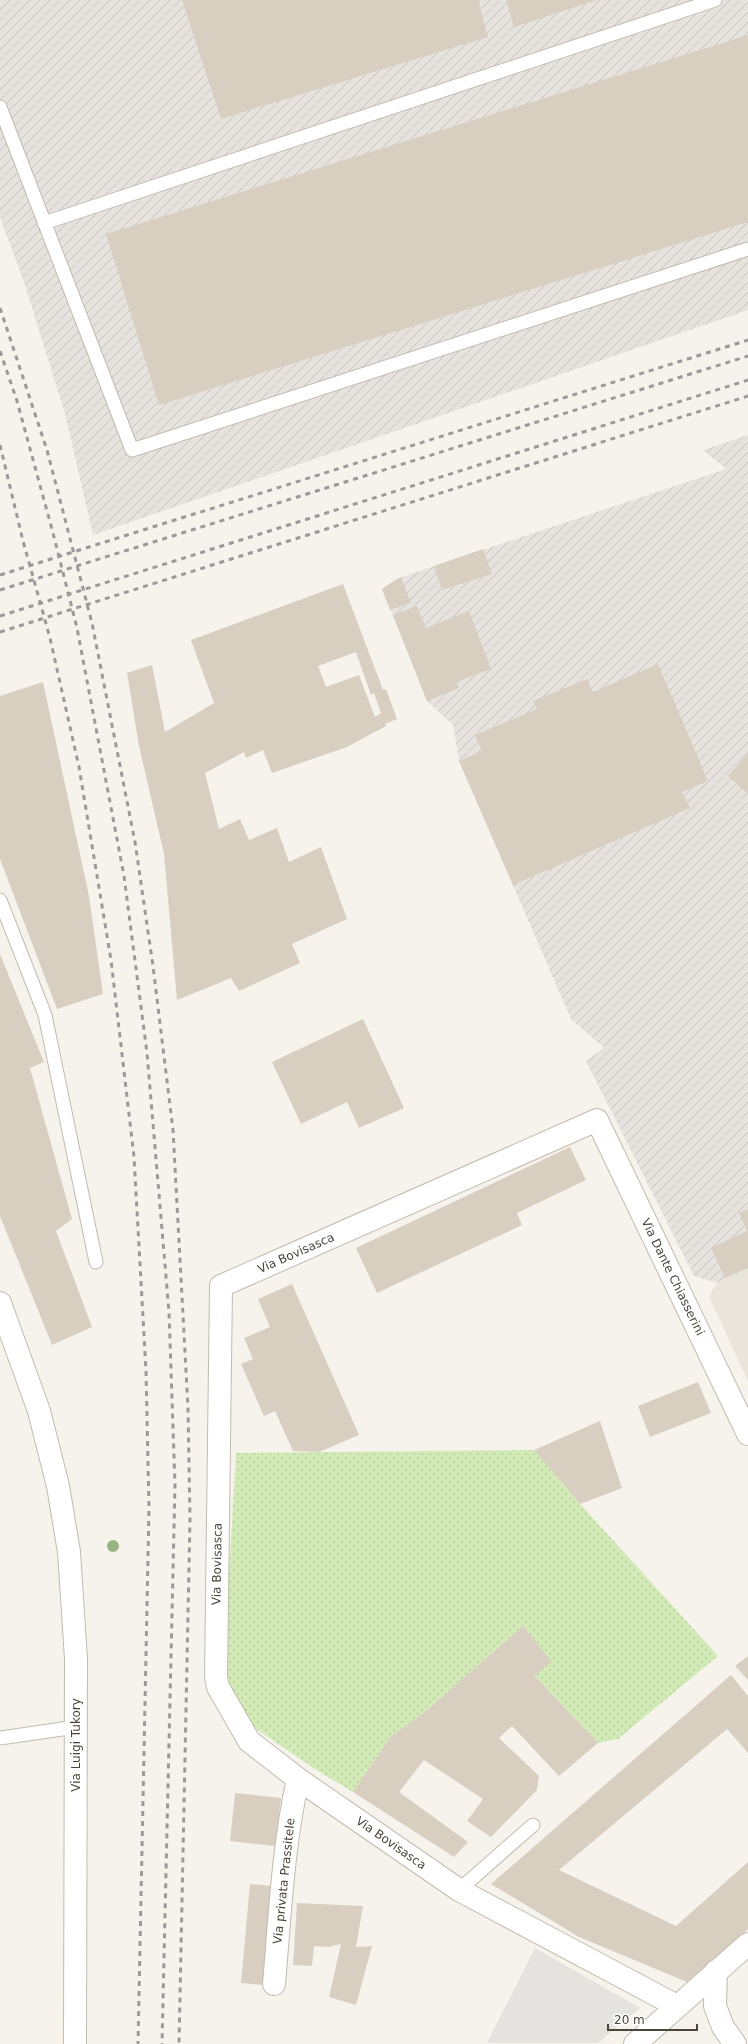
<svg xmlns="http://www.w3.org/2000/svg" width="748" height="2044" viewBox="0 0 748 2044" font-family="'DejaVu Sans',sans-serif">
<defs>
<pattern id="industrial-furrows" width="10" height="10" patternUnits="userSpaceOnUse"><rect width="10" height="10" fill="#e6e2dd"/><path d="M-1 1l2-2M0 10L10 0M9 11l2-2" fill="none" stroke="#c7c3be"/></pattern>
<pattern id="grass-dots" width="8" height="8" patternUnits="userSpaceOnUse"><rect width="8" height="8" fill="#d2eab5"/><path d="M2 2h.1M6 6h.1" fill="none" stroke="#b6ca9c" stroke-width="1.8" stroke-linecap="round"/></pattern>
</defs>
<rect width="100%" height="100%" fill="#f6f3ec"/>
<path fill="#eae5da" d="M748 1268V1382L709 1296 717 1283Z"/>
<path fill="url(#industrial-furrows)" d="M0 0H748V310L93 535 65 414 24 282 0 217Z
M748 435V1268L717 1283 694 1276 586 1061 604 1048 571 1019 459 761 453 725 427 701 382 589 394 580 434 566 726 469 703 450Z"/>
<path fill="url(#grass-dots)" d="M534 1450 580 1504 718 1656 618 1739 598 1743 534 1675 551 1662 523 1626 420 1716 391 1736 353 1792 315 1769 249 1724 223 1680 236 1453Z"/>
<path fill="#e5e3e0" d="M535 1948 603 1987 640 2008 598 2043H487Z"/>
<path fill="#d8cfc1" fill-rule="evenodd" d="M182 0H478L488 37 221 119Z
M506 0H597L514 27Z
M748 35V222L159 405 106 234Z
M483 549 492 574 442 590 434 566Z
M401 577 411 603 390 610 382 589Z
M343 584 383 690 386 689 397 719 385 724 386 726 347 747 272 773 263 750 246 758 244 752 205 773 219 829 240 819 249 840 277 828 289 862 321 847 347 919 292 944 300 963 239 991 231 978 177 1000 164 854 139 746 127 673 152 665 165 732 214 703 191 640ZM356 652 371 695 374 693 381 713 375 717 359 675 326 687 318 666Z
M417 606 426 628 469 611 491 669 456 682 459 688 427 701 393 615Z
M658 664 708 781 682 792 690 808 513 885 459 761 482 751 475 735 537 709 533 701 587 679 593 692Z
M43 682 89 896 103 994 57 1009 0 859V696Z
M748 753V794L728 776Z
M0 954 44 1062 30 1068 72 1219 56 1231 92 1327 52 1345 0 1216Z
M363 1019 404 1108 359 1128 347 1102 301 1124 272 1062Z
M570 1147 586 1180 517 1213 522 1225 377 1293 356 1248Z
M748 1209V1268L725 1278 711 1248 747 1231 739 1213Z
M292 1284 359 1435 319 1452 293 1451 275 1411 264 1416 241 1364 253 1359 244 1338 270 1327 258 1299Z
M698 1382 711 1413 650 1437 638 1406Z
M600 1421 622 1488 580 1504 534 1450Z
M523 1626 552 1662 534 1675 598 1743 559 1776 512 1726 499 1738 539 1776 537 1790 491 1837 467 1821 483 1799 424 1760 399 1792 468 1842 454 1857 353 1792 391 1736 420 1716Z
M748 1656V1680L735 1666Z
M731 1675 748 1696V1753L727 1729 559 1870 676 1926 748 1862V1929L687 1982 579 1937 491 1884Z
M235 1793 281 1798 275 1846 230 1841Z
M250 1884 273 1886 264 1985 241 1983Z
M297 1903 363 1906 356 1947 372 1946 356 2005 329 1997 341 1944 328 1947 314 1946 312 1966 293 1965Z"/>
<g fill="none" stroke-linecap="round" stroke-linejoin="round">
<defs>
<path id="service" d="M0 107 132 450 748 249
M44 223 715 0
M0 900 45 1015 96 1262
M0 1738 76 1727
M459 1890 533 1825"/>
<path id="minor" d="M274 1984C280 1915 283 1846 298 1779
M677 2006 459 1890 298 1779 249 1741 218 1687 216 1677 221 1286 597 1120 748 1434"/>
<path id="tertiary" d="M0 1303 39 1411 58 1486 69 1552 76 1659 75 2044
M716 1971 715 2006 723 2027 735 2044
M635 2044 748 1944"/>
</defs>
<use href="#service" stroke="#c2bbae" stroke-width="15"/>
<use href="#minor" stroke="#c2bbae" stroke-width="24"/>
<use href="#tertiary" stroke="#c2bbae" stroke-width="24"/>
<use href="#service" stroke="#fff" stroke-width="13"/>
<use href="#minor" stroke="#fff" stroke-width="22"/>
<use href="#tertiary" stroke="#fff" stroke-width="22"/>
<path stroke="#9a9a9a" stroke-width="3" stroke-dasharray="5 5" stroke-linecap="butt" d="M0 308 47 450 92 623 135 842 153 966 173 1130 188 1408 190 1519 179 2044
M0 351 17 401 53 533 77 628 124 876 147 1053 169 1312 175 1485 162 2044
M0 445 23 541 50 638 79 767 111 960 134 1157 146 1371 149 1508 138 2044
M0 575 748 340
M0 590 748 356
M0 616 748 380
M0 632 748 396"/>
</g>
<circle fill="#97b381" cx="113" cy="1546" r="6"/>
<g text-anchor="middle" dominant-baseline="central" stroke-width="4" stroke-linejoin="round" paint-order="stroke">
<g font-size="12" fill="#4b4439" stroke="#fff">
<text transform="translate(296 1253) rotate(-24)">Via Bovisasca</text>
<text transform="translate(673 1277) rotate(64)">Via Dante Chiasserini</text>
<text transform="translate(217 1564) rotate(-89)">Via Bovisasca</text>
<text transform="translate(76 1745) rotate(-90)">Via Luigi Tukory</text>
<text transform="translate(391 1843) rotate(35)">Via Bovisasca</text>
<text transform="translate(284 1881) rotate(-84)">Via privata Prassitele</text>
</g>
</g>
<path d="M608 2024v6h89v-6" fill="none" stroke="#4b4439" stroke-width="2"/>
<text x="614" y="2024" font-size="12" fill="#4b4439" stroke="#ffffff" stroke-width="3" paint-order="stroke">20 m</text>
</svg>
